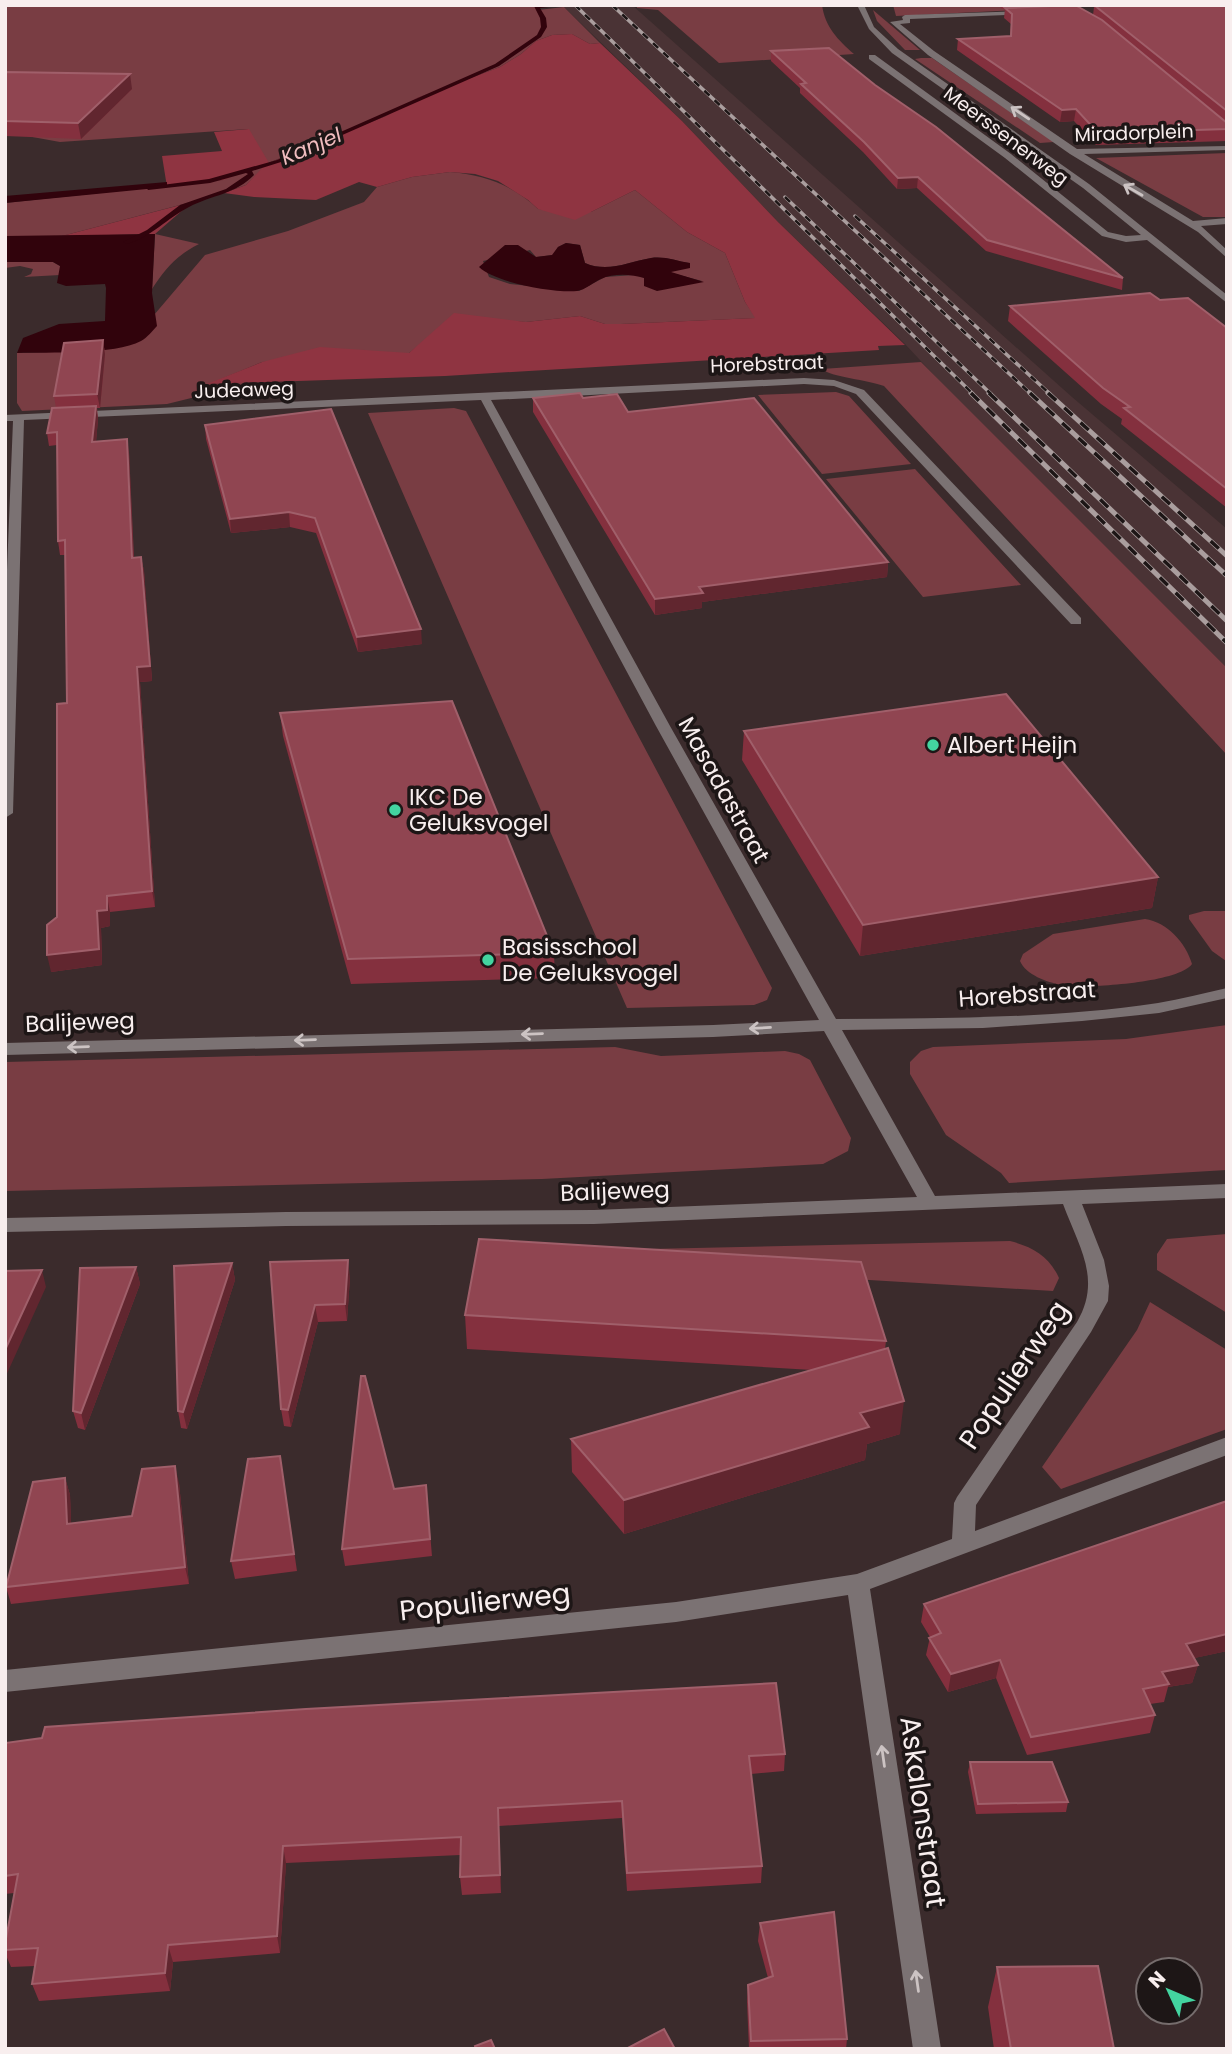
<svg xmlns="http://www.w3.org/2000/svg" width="1232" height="2054" viewBox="0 0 1232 2054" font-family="Poppins,sans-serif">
<rect width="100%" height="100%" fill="#3b2b2c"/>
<path fill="#4a3335" d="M562 5H632L1072 397 1227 529V668L961 404 905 344 778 222 682 121Z"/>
<path fill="#793d43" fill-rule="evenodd" d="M5 5H533L538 10 564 7 600 43 590 44 572 34 552 35 536 41 521 54 500 67 417 98 386 116 268 163 246 185 214 196 62 236H5V203L223 180 253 139 248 129 60 142 5 132Z
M637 5H822C825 27 838 40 854 54L719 63 658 10 637 8Z
M893 5H1053L1059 8 896 16Z
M873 10 920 50H905L877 21Z
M921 58H932L1054 142 1040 143 915 59Z
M1227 153V217H1203L1096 158Z
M450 172C484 175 513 185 538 209L591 212 635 190 687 232 725 253 745 302 756 318 621 324H605L580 316 526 322 496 320 418 346 409 353 262 362 209 384 260 381 167 404 22 411 17 403V353L76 351 128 345 155 320 154 315 205 255 288 231 364 202 377 187 412 177ZM566 243 580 245 585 263C608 273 628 262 651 258 664 256 676 261 689 263L668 272 702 281 676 287 635 275 605 277 579 291 510 284 489 277 483 261 530 250 536 257 553 255 558 247Z
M155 234 199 244C177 255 165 269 152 289Z
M5 262H53L60 266V275L24 277 31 274 33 269 20 266 5 268Z
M921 362 1227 668V755L884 386C869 380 830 377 822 369Z
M836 392 849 396 911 464 822 474 758 395Z
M454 408 466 411 772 988 767 1000 754 1005 627 1008 368 413Z
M915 469 1021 585 923 597 826 479Z
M1227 911V961H1226L1212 951 1189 919V915L1204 911Z
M1145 919C1167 922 1186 943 1192 964 1179 983 1085 989 1061 985 1047 982 1026 975 1020 961L1023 954 1053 934Z
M1227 1025V1170L1009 1183 1001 1173 946 1135 910 1074V1062L921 1051 933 1047 1126 1039Z
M615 1047 661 1056 785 1051 799 1054 810 1060 851 1138 848 1151 823 1164 542 1179 5 1191V1062Z
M1227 1234V1313L1157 1270V1254L1167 1239Z
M1010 1241C1033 1247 1049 1256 1059 1278L1053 1291 555 1261 556 1251Z
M1150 1302 1227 1350V1429L1061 1489 1042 1467 1137 1330Z"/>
<path fill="#8f3441" d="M572 34 590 44 600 43 682 121 778 222 905 345 878 346 879 350 445 376 207 384 262 362 320 347 409 353 454 313 526 322 580 316 605 324H621L755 318 745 302 725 253 687 232 635 190 575 220 538 209 528 200 498 181 475 174 450 172 412 177 377 187 359 182 316 200 254 197 224 193 246 185 266 164 223 180 167 187 162 156 222 151 214 132 249 129 269 163 386 116 417 98 500 67 521 54 536 41 552 35Z
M192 202 155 234 62 236Z"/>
<path fill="#31030c" d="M167 182V187L5 203V196Z
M155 234 152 293 157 326C152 331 148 337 141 341 114 355 49 352 17 353L23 338 59 324 105 321 106 288 105 284 66 286 57 283 60 266 53 262H5V236Z
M566 243 580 245 585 263C608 273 628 262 651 258 665 256 676 261 690 263V268L671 272 704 282 657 291 644 286V278C632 274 613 273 601 279 594 282 585 290 577 291 554 293 496 283 479 267L505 245H518L536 257 552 255 558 247Z"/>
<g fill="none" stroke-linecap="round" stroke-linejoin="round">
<path fill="#31030c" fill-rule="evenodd" d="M565 5 540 8 546 18 547 27 541 37 499 66 281 162 252 171 254 175C236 194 212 195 189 207 167 218 152 237 127 244L123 242 147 230 180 205 226 189 248 174 246 173 210 183 148 190 146 187 209 179 277 160 495 64 537 35 541 27 540 18 534 6Z"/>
<path fill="#7b7273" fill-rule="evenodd" d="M857 5H864L874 27 898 49 1089 184 1227 295V303L1147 240 1126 242 1102 236 1005 158 869 59V55H875L1011 154 1108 232 1126 236 1141 235 1083 188 892 53 869 29Z
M1029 11 1027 14 910 19V23L900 24 934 51 1077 149 1227 146V150L1084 154 1193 221 1227 218V224L1201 226 1227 250V258L1198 232 1070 154 928 55 890 22 903 20 902 17 905 15Z
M804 378 834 380 864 390 1081 618V624H1071L856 394 834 386 804 384 491 400 670 726 836 1019C943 1018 1052 1019 1158 1003 1181 999 1204 993 1227 988V998L1159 1013 1082 1021 983 1028 842 1030 935 1196 1227 1184V1198L1082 1204 1104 1260 1109 1286 1108 1301 1091 1332 976 1505 975 1531 1227 1437V1455L870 1589 941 2049H913L848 1595 676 1622 5 1692V1670L676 1602 857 1574 952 1539 954 1503 957 1497 1077 1322C1102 1279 1079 1247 1063 1204L594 1224 286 1226 5 1232V1218L286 1212 594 1210 917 1197 824 1031 713 1037 5 1055V1043L713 1025 819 1020 656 726 481 400 24 420 13 813 5 818V619L13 421H5V415Z"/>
<defs>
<path id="rail-far1" d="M575 5 973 394
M612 5 1031 394
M785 197 991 394
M855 216 1050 394"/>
<path id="rail" d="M971 393 1227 643
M989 393 1227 621
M1030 393 1227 576
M1048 393 1227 556"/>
</defs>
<use href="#rail-far1" stroke="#aa9e9e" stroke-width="3.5"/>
<use href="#rail" stroke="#aa9e9e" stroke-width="5"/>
<use href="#rail-far1" stroke="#1d1616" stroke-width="2.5" stroke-dasharray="7" stroke-linecap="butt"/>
<use href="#rail" stroke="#1d1616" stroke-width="3.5" stroke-dasharray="11" stroke-linecap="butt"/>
</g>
<path fill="#84303e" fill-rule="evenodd" d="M998 5H1227V141L1096 145 1074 121 1060 122 957 50 958 39 1010 36 1011 24 1004 18 1005 9H1002ZM1078 7H1094L1093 15Z
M771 51 875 85 1123 278 1122 290 986 251 917 188 897 189 863 152 800 93V88L771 61Z
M5 72 132 89 81 139 5 136Z
M1160 300 1227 328V508L1121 424 1122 419 1101 404 1008 321 1010 306Z
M103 340 105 354 100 408H97L98 419 96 441 129 452 134 557H141L144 571 152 681 140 682 155 907 110 912V926L101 928 102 965 51 972 57 917 67 703 65 555H60L58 541 57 445 49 446 47 433 56 408 54 396Z
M533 398H583L628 412 888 562 887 577 702 602V608L655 615 533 412Z
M331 409 422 644 358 652 316 533 290 527 231 533 206 439 205 425Z
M280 713 554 953 555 978 351 984 283 736Z
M744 731 1158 877 1152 908 860 956 742 760Z
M270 1262 350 1277 347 1321 318 1322 291 1427 284 1426 281 1409Z
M232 1263 235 1280 187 1429 181 1428 178 1411Z
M136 1267 140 1284 85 1430 78 1428 73 1411Z
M465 1315 886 1341 885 1349 900 1434 867 1444 865 1460 624 1534 572 1472 571 1439 812 1370 467 1349Z
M280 1456 297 1571 235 1579 231 1561Z
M65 1478 70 1495 71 1524 132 1516 179 1483 189 1584 11 1604 6 1587Z
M426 1485 432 1556 345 1566 342 1549 394 1489Z
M1227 1501V1651L1194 1658 1198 1665 1192 1683 1168 1687 1164 1702 1150 1704 1155 1715 1150 1733 1027 1755 996 1678 948 1692 926 1655 930 1637 921 1622 924 1604Z
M5 1743 785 1754 784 1771 751 1774 762 1866 761 1883 627 1891 622 1818 499 1826 501 1893 462 1895 460 1877V1855L286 1863 280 1953 173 1962 170 1991 39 2001 32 1984 35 1966 11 1967 5 1953V1944L14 1893 5 1894Z
M970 1762 1068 1802 1066 1812 976 1814 968 1772Z
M760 1923 847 2039 846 2049H749L747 2002 748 1985 768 1978 758 1941Z
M997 1967 1114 2049H994L988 2007Z"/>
<path fill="#61262f" d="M130 74 132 89 81 139 78 123Z
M1076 109 1074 121 1060 122 1062 110Z
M918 177 917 188 897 189 898 178Z
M103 340 105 354 100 408 97 394Z
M96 406 98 419 95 455 92 442Z
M127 439 129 452 134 572 132 558Z
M289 512 290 527 231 533 230 519Z
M141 557 144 571 152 681 140 682 155 907 152 891 137 667Z
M888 562 887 577 702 602V608L655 615V599L699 587Z
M421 629 422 644 358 652 357 637Z
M1158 877 1152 908 860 956 863 925Z
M107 896 110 912V926L101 928 102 965 51 972 47 955 97 911Z
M348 1260 350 1277 347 1321 345 1304Z
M232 1263 235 1280 187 1429 183 1412Z
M136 1267 140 1284 85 1430 81 1413Z
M42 1270 46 1287 5 1378V1350Z
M315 1305 318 1322 291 1427 288 1410Z
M904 1401 900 1434 867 1444 865 1460 624 1534V1500L860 1413Z
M175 1466 179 1483 189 1584 185 1567Z
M65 1478 70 1495 72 1542 67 1524Z
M1227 1634V1651L1181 1661 1186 1644Z
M1000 1660 996 1678 948 1692 951 1674Z
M1198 1665 1192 1683 1168 1687 1169 1684 1162 1672Z
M498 1808 499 1826 501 1893 500 1875Z
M283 1846 286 1863 280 1953 277 1936Z
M168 1945 173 1962 170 1991 165 1973Z"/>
<path fill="#904551" stroke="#a05f6a" stroke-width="2" d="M1075 5 1102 20 1227 123V129L1098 133 1076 109 1062 110 958 39 1011 36 1012 14 1005 8Z
M1094 5H1227V111Z
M829 48 875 85 936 127 1123 278 987 240 918 177 898 178 864 142 801 84 806 83 771 51Z
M5 72 130 74 78 123 5 121Z
M1150 293 1160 300 1188 298 1227 328V489L1124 408 1130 407 1103 388 1010 306Z
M103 340 97 394 54 396 64 343Z
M580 393 583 398 617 394 628 412 754 398 888 562 699 587 703 593 655 599 533 398Z
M96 406 92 442 127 439 132 558 141 557 150 666 137 667 152 891 107 896V910L97 911 99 949 47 955V925L57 917V704L67 703 65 540 58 541 57 432 47 433 52 408Z
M331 409 421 629 357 637 315 518 289 512 230 519 205 425Z
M1006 694 1158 877 863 925 744 731Z
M452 701 554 953 348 959 280 713Z
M479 1239 861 1262 886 1341 465 1315Z
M348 1260 345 1304 315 1305 288 1410 281 1409 270 1262Z
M232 1263 183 1412 178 1411 174 1266Z
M136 1267 81 1413 73 1411 80 1268Z
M42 1270 5 1350V1271Z
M888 1348 904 1401 860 1413 869 1427 624 1500 571 1439Z
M361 1376H365L394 1489 426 1485 430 1539 342 1549Z
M280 1456 294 1554 231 1561 248 1459Z
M175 1466 185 1567 6 1587 33 1482 65 1478 67 1524 132 1516 142 1469Z
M1227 1501V1634L1186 1644 1198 1665 1162 1672 1169 1684 1143 1689 1155 1715 1031 1737 1000 1660 951 1674 929 1638 941 1633 924 1604Z
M776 1683 785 1754 749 1756 762 1866 627 1873 622 1801 498 1808 500 1875 460 1877 461 1837 283 1846 277 1936 168 1945 165 1973 32 1984 38 1948 5 1950V1944L18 1874 5 1876V1743L42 1738 45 1727 306 1709Z
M970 1762H1052L1068 1802 978 1804Z
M834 1912 847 2039 751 2041 748 1985 773 1976 760 1923Z
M1098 1966 1114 2049H1011L997 1967Z
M664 2029 675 2049H626Z
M491 2040 495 2049H476L475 2046Z"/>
<defs><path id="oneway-shaft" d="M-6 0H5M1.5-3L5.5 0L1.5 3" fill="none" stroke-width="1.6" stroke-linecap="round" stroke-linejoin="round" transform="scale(1.75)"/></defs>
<g stroke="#ccc3c3">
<use href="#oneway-shaft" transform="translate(1020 113) rotate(-146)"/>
<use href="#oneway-shaft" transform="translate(1133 190) rotate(-150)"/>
<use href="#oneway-shaft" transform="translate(760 1028) rotate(177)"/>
<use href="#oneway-shaft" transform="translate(532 1034) rotate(178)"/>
<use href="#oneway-shaft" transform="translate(305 1040) rotate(178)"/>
<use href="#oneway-shaft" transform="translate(78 1047) rotate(178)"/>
<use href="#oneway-shaft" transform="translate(883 1756) rotate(-98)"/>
<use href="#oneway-shaft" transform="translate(917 1981) rotate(-98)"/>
</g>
<g fill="#43d4a0" stroke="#1d1616" stroke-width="2.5">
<circle cx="933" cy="745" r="7"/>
<circle cx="395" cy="810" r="7"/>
<circle cx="488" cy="960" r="7"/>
</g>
<g text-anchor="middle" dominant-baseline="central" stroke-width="7" stroke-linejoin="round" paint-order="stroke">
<g font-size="19" fill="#f8eeee" stroke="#1d1616">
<text transform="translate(1134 133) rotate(-2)">Miradorplein</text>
<text transform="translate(1006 136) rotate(37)">Meerssenerweg</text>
<text transform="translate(767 364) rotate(-2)">Horebstraat</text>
<text transform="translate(244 390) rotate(-2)">Judeaweg</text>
</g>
<g font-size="21" font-style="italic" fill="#f0bcbe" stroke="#1d1616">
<text transform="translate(311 146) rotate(-23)">Kanjel</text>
</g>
<g font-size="23" fill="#f8eeee" stroke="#1d1616" text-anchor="start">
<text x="947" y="745">Albert Heijn</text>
<text x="409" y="797">IKC De<tspan x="409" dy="26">Geluksvogel</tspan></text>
<text x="502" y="947">Basisschool<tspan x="502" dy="26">De Geluksvogel</tspan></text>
</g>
<g font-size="23" fill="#f8eeee" stroke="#1d1616">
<text transform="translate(724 790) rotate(61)">Masadastraat</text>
<text transform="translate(1027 994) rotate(-4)">Horebstraat</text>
<text transform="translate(80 1022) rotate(-2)">Balijeweg</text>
<text transform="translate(615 1191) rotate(-2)">Balijeweg</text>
</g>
<g font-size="28" fill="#f8eeee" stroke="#1d1616">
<text transform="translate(1014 1375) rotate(-56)">Populierweg</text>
<text transform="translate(485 1602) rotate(-6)">Populierweg</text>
<text transform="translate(923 1812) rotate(82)">Askalonstraat</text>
</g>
</g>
<rect width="1232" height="2054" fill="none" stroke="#f8eeee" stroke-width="14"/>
<g transform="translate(1169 1991) rotate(314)"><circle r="33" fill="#1d1616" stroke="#756c6c" stroke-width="2"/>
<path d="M0-5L12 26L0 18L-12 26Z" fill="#43d4a0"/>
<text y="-10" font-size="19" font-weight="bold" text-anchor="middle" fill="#f8eeee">N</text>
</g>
</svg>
